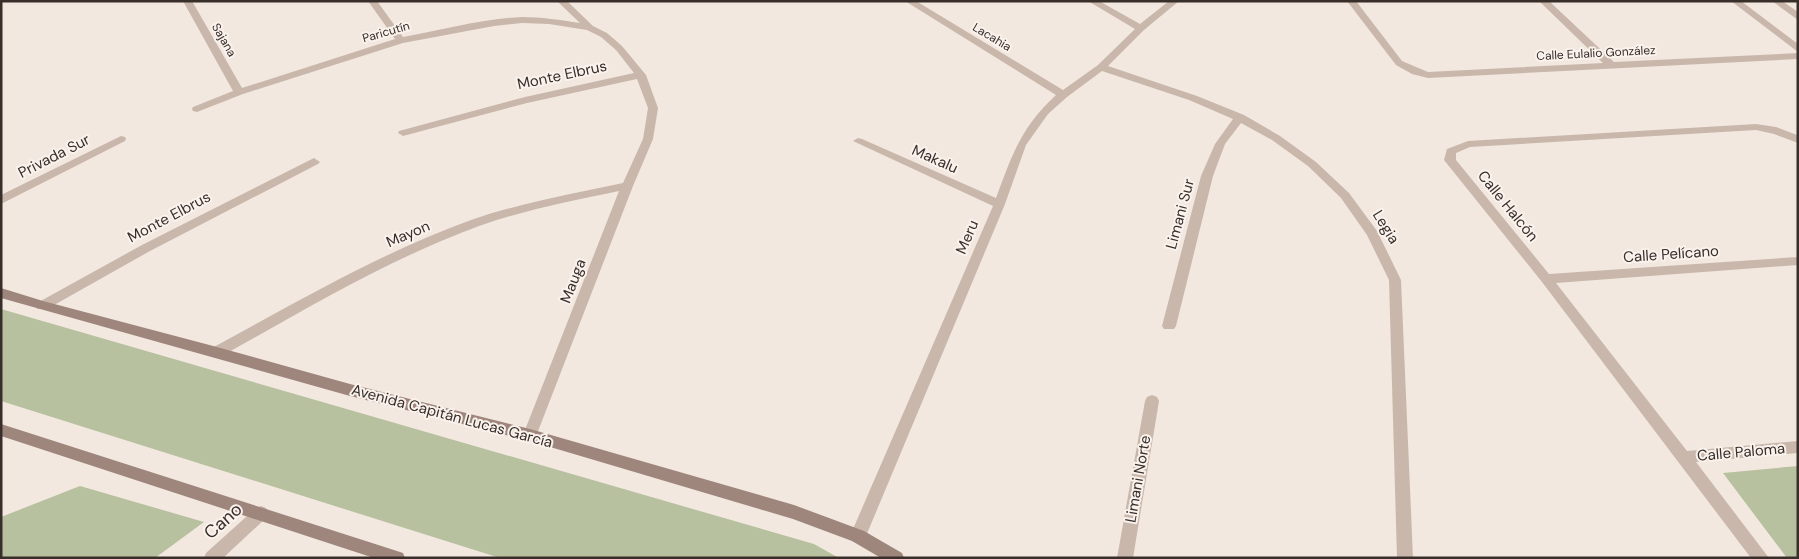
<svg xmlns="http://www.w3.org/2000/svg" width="1799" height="559" viewBox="0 0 1799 559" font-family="'DM Sans',sans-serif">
<rect width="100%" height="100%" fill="#f2e8df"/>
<path fill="#b8c19f" d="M1 309 814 544 839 558H500L1 401Z
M1798 466V558H1787L1723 473Z
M80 486 204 522 155 558H1V517Z"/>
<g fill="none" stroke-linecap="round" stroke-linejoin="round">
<path fill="#cab7ab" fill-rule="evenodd" d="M183 1H192L242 88 395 39 368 1H377L403 37C442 30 482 19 522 17 541 17 561 20 580 23L557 1H567L593 26 607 33 622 46 646 75 658 108 653 139 633 186 535 439 530 441 525 439 523 435 619 191C572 201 524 210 479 226 389 259 306 309 222 356L217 357 212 356 210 352 212 348C297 302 380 253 471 220 520 203 572 194 623 183L643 139 648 108 637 79 527 103 403 136 398 133 399 131 525 97 634 73 616 50 601 37 587 30 549 24 522 23 494 26 403 43 243 94 197 112 193 111 192 109 193 107 233 91Z
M905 1H916L1063 90 1098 65 1135 29 1088 1H1099L1140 24 1169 1H1179L1144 30 1108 66 1197 96 1244 115 1280 136 1316 162 1349 193 1377 231 1401 280 1413 558H1397L1389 280 1367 235 1341 198 1308 166 1272 140 1241 123 1225 144 1213 176 1176 326 1174 329H1164L1162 326 1201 176 1215 144 1233 119 1189 100 1102 71 1067 97 1048 114 1026 145 1005 204 866 536 864 541 858 543 852 541 850 536 993 206 853 141 858 138 862 139 996 198C1012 155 1021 127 1056 95Z
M1347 1H1356L1402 61 1428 72 1603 63 1539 1H1549L1614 62 1798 53V59L1428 78 1412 74 1396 65Z
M1731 1H1741L1798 44V52Z
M1772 1H1782L1798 12V20Z
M1756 124 1776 127 1797 135 1798 143 1774 134 1756 130 1470 147 1456 153V160L1549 274 1798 257V265L1556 283 1687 451 1798 441V453L1696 462 1769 558H1751L1542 282 1444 160 1447 149 1468 141Z
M121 136 125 137 126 139 125 141 1 204V195Z
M314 158 320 162 318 164 150 251 47 309H37L36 306 37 303 142 245Z
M1152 395 1157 397 1159 401 1133 558H1117L1145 401 1147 397Z
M261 506 266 508 269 513 266 518 223 558H204L206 553 256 508Z"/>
<path fill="#9e867c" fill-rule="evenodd" d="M1 288 43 301 217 347 350 384 530 429 794 505 864 531 902 553 904 558H881L852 541 793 519 530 441 350 396 1 298Z
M1 424 397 551 403 553 405 558H374L1 436Z"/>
</g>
<g text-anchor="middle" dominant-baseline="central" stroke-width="4" stroke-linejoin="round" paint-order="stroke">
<g font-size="12" fill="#382e2a" stroke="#faf2ec">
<text transform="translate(386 32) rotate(-16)">Paricutín</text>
<text transform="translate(992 37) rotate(31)">Lacahia</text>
<text transform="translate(224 40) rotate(60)">Sajana</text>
<text transform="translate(1596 53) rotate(-3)">Calle Eulalio González</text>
</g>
<g font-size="15" fill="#382e2a" stroke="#faf2ec">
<text transform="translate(562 75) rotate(-12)">Monte Elbrus</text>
<text transform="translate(54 156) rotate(-27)">Privada Sur</text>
<text transform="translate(935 159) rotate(24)">Makalu</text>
<text transform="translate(1508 206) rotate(51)">Calle Halcón</text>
<text transform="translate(1180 214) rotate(-75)">Limani Sur</text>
<text transform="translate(169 217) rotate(-28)">Monte Elbrus</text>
<text transform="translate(1386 227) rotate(58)">Legia</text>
<text transform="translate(408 234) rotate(-23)">Mayon</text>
<text transform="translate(967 237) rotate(-67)">Meru</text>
<text transform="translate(1671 254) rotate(-4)">Calle Pelícano</text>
<text transform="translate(573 281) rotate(-69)">Mauga</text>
<text transform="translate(452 416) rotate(15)">Avenida Capitán Lucas García</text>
<text transform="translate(1741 452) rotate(-5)">Calle Paloma</text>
<text transform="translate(1138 479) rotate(-80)">Limani Norte</text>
</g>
<g font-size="18" fill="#382e2a" stroke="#faf2ec">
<text transform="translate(223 521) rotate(-42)">Cano</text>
</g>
</g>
<rect width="1799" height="559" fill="none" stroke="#382e2a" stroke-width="5"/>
</svg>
